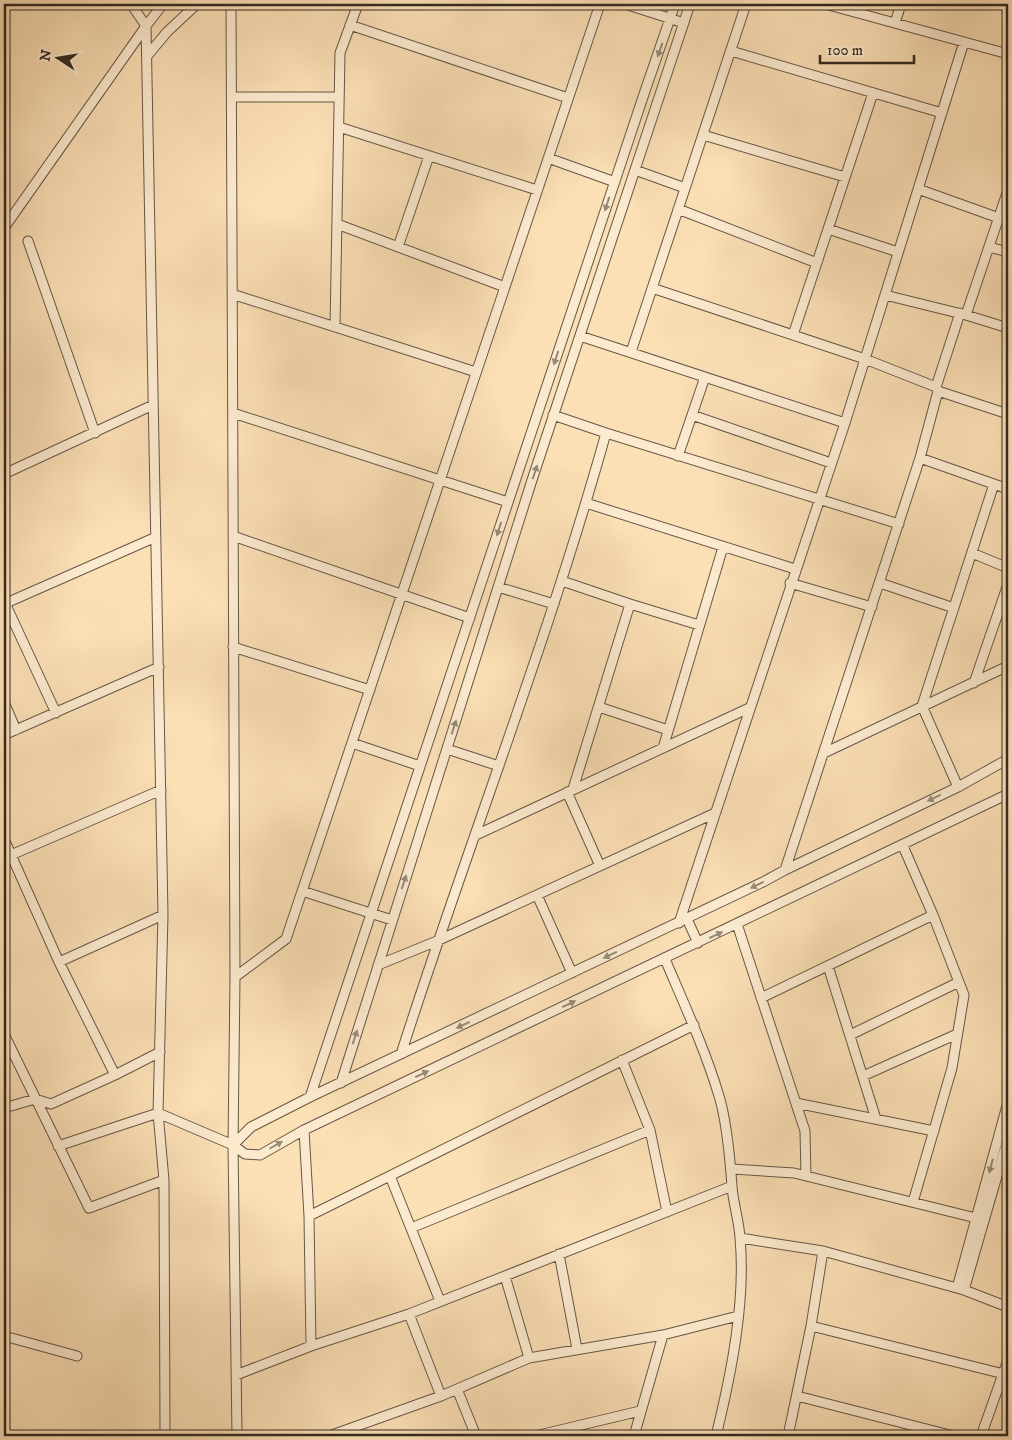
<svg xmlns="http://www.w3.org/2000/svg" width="1012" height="1440" viewBox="0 0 1012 1440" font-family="'IM FELL DW Pica',serif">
<rect width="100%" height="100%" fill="#fbdfb5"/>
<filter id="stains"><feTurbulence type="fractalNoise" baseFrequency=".004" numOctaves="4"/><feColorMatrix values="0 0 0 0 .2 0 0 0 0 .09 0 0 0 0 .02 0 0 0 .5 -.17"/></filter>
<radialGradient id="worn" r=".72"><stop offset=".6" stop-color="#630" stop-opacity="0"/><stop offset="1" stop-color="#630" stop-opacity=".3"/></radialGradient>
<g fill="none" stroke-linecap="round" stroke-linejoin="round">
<defs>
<path id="minor" d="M163 4 146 26 163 915 158 1113 164 1180 165 1429
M231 4 235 977 233 1145 237 1436
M625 4 684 23
M825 4 1008 54
M895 23 901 4
M350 25 568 98
M731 51 942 113
M147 56 167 32 197 4
M232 97H339
M339 127 537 190
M703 135 845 177
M548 158 615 182
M635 170 685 188
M918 189 999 218
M678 209 817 263
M337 224 505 287
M4 228 146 26 131 4
M828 229 898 252
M28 241 95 433
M398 247 429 156
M989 247 1008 252
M652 288 865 359 936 387 938 391 1008 414
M232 294 476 372
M885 295 966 315 1008 328
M966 315 1008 190
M335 327 340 53 358 4
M793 335 873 93
M580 336 845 423
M631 352 746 4
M936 387 960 313
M233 413 508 502
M553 415 606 433 899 524
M692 415 831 463
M678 456 705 377
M920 458 1008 489
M4 474 153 405
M586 503 795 569
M233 536 470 618
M972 553 1008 568
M562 581 630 604 699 625
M790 583 872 607
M880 583 954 608
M498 587 554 604
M5 603 56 713
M4 604 156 537
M233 647 370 690
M974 683 1008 584
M4 702 16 730
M599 707 668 730
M4 735 159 667
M352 743 420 766
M663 748 723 547
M447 749 499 766
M824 753 1008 666
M958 787 922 706 994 484
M573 789 630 604
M567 792 600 866
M476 835 749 708
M4 839 59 962 115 1075 160 1052
M903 846 933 915 964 995 952 1068 913 1202
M11 855 161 790
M785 870 920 458 938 391
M302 891 392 920
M537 895 572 973
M687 919 698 943
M679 923 845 423 964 42
M737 924 805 1131 806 1176
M665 959C684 1004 705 1049 719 1096 727 1122 730 1158 732 1186 733 1203 739 1220 740 1238 746 1301 731 1375 716 1436
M59 962 163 915
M378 965 437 941 715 813
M828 966 876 1119
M235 977 286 939 600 4
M761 998 933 915
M4 1034 89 1208 164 1180
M850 1035 959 982
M401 1054C467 847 547 644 606 433
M622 1060 650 1130 667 1212
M863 1076 957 1034
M341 1083 532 480 690 4
M310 1097 645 91 675 4
M796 1103 934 1131
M4 1108 35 1099 51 1104 115 1075
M304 1130 309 1216 311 1346
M233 1145 251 1127 310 1097 763 882 785 870 958 787 1008 759
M58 1146 158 1113 233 1145 245 1154 260 1155 304 1130 1008 794
M732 1169 794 1173 976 1218
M390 1176 440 1301
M309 1216 694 1025
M411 1228 650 1130
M740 1238 823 1251 964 1290 1008 1307
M559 1254 577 1349
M505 1276 529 1358
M957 1288 1008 1102
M964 1290 1008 1138
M409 1314 441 1396
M811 1326 1004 1374
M4 1336 77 1356
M236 1375 311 1346 409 1314 732 1186
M457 1389 476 1436
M797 1396 954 1436
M329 1436 441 1396 529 1358 663 1335 738 1316
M535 1436 640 1411
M634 1436 663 1335
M788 1436 811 1326 823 1251
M981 1436 1008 1360"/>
</defs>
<use href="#minor" stroke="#665746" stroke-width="11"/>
<use href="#minor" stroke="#fceacf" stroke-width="9"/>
</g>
<defs><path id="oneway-solid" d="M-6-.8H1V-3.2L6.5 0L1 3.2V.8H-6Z" transform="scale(1.25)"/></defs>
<g fill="#988a78">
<use href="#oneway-solid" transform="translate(660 50) rotate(110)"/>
<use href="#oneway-solid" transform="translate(607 204) rotate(108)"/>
<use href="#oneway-solid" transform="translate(556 358) rotate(108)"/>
<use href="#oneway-solid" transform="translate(535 472) rotate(-72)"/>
<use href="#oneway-solid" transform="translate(499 529) rotate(108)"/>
<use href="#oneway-solid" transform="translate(454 727) rotate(-72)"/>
<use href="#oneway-solid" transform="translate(934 798) rotate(154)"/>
<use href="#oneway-solid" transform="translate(404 882) rotate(-72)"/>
<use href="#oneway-solid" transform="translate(757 885) rotate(154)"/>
<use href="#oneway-solid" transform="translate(716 935) rotate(-25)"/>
<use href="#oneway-solid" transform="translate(610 955) rotate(155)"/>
<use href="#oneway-solid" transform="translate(569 1004) rotate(-25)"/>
<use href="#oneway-solid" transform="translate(463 1025) rotate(155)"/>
<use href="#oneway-solid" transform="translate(355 1037) rotate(-72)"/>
<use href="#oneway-solid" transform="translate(422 1074) rotate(-25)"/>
<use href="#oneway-solid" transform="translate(276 1145) rotate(-30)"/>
<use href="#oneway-solid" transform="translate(991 1166) rotate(105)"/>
</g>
<rect width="1012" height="1440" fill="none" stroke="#fbdfb5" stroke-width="20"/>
<rect x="5" y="5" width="1002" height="1430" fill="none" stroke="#342a21" stroke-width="2.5"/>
<rect x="10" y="10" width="992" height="1420" fill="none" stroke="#342a21"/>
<g transform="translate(58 58) rotate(282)" stroke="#fceacf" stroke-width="4" paint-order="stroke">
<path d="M0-4L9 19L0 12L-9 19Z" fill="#342a21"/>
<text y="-8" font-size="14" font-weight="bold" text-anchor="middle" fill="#342a21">N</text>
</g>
<path d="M820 55v8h94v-8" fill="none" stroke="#342a21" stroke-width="2.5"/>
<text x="827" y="55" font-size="15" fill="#342a21" stroke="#fceacf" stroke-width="4" paint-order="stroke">100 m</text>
<rect width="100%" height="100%" filter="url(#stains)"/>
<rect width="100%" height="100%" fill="url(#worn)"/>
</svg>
